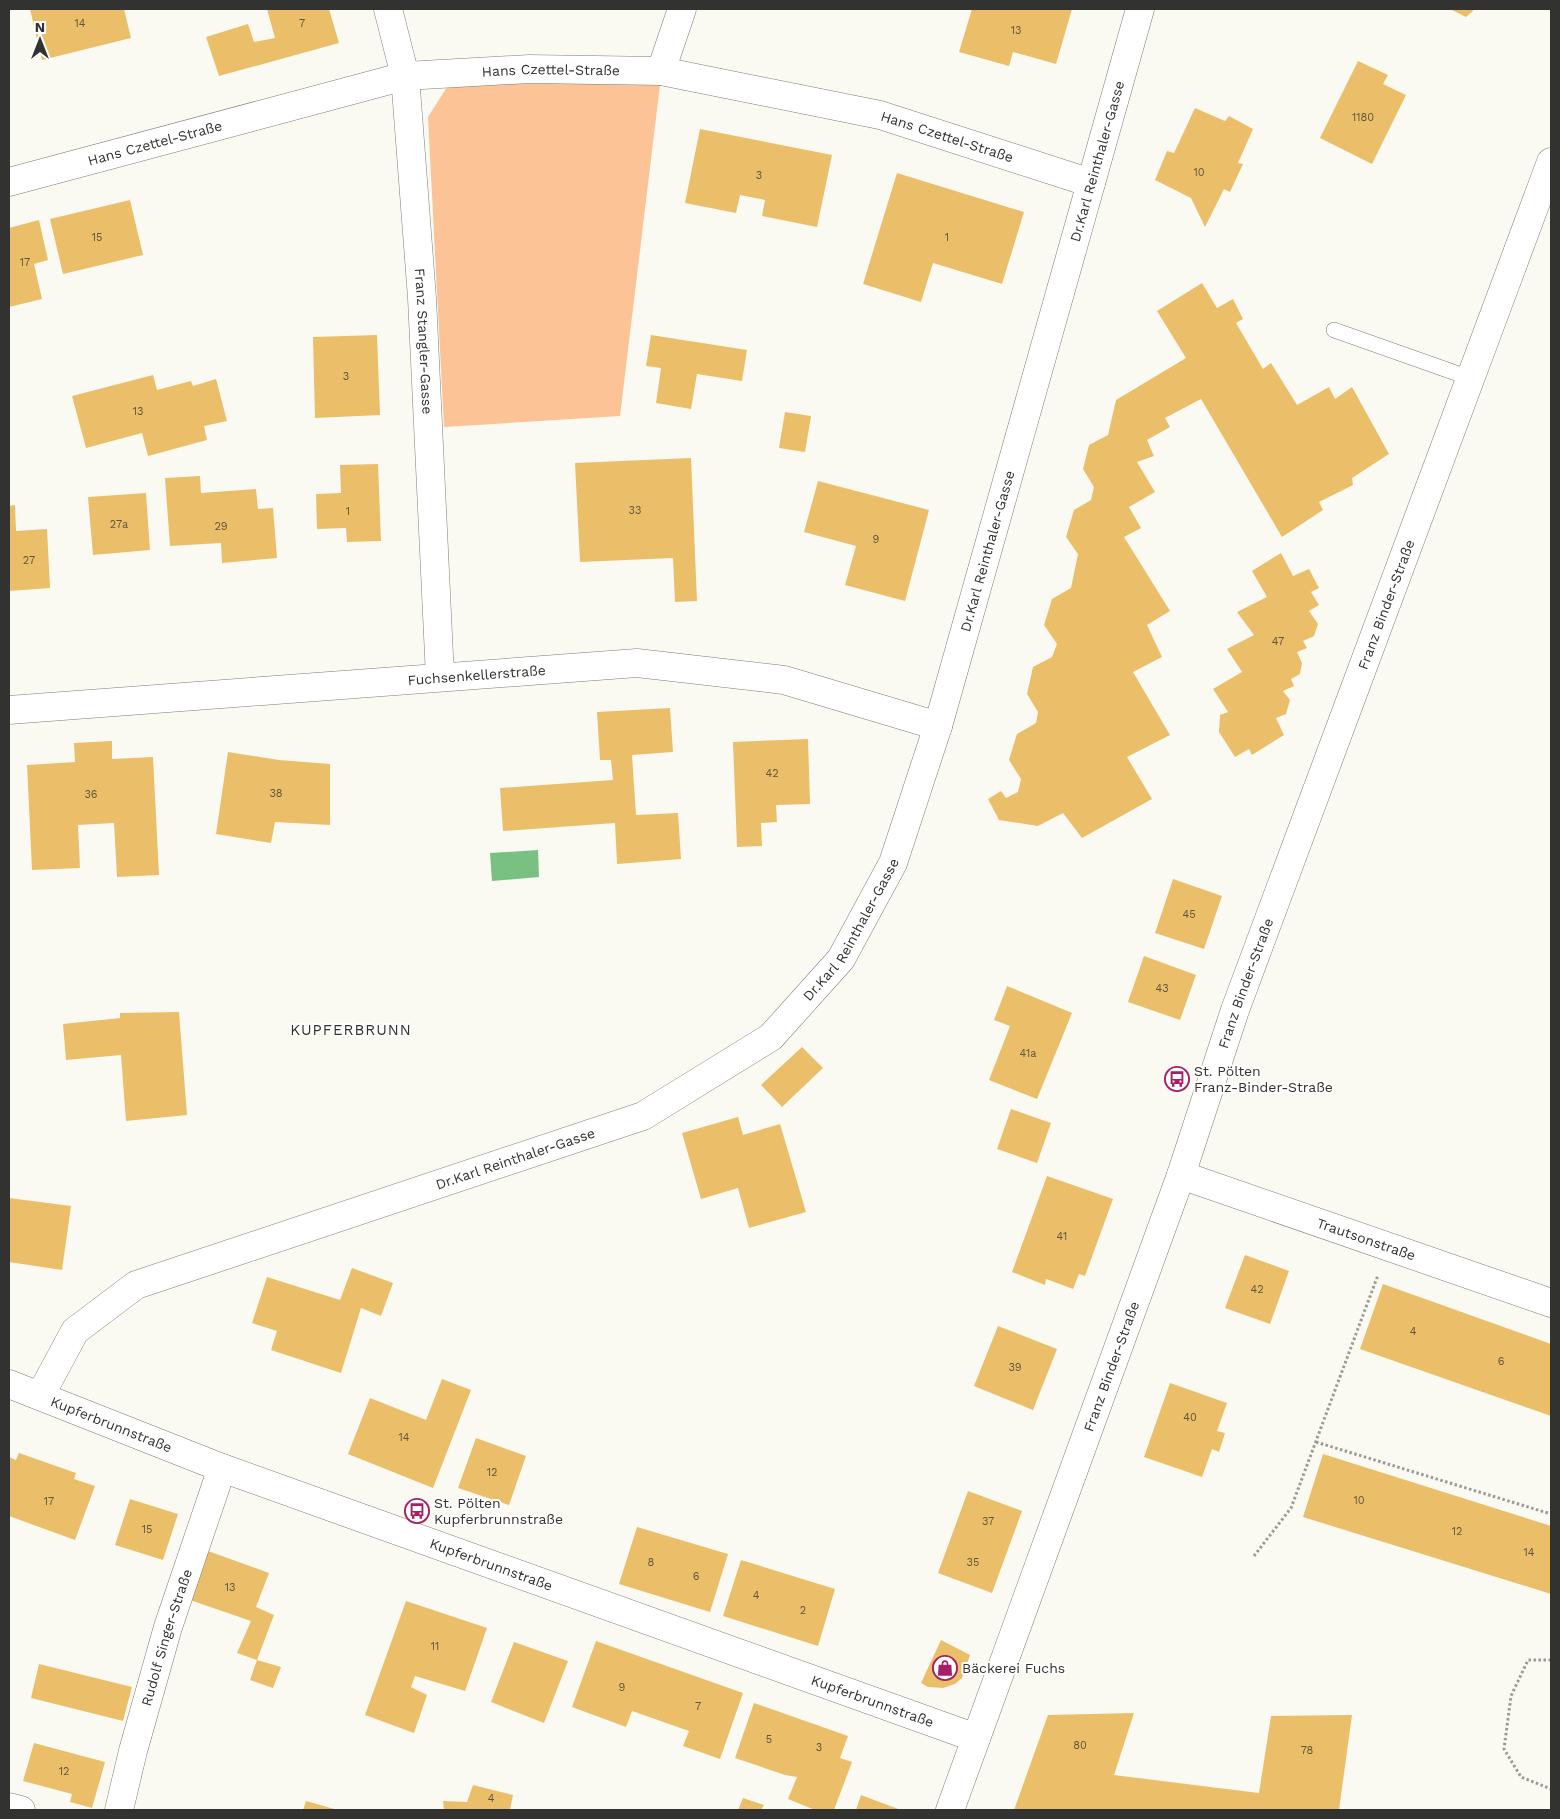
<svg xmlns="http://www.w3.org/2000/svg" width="1560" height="1819" viewBox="0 0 1560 1819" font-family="'Work Sans',sans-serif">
<rect width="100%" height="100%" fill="#fafaf3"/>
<path fill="#fbc396" d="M547 82 660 85 620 416 444 427 428 117 447 87Z"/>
<path fill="#78c182" d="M538 850 539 877 492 881 490 853Z"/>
<path fill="#ebbf69" d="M30 9H124L131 38 42 60Z
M267 9H329L339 43 219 76 206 37 248 24 254 42 275 38Z
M972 9H1072L1056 64 1013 52 1009 66 959 52Z
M1450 9H1475L1466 17Z
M1358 61 1388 75 1383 84 1406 95 1372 164 1320 138Z
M1195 108 1225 121 1229 116 1253 129 1238 163 1243 164 1230 192 1224 189 1205 227 1191 198 1155 180 1167 151 1174 153Z
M700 129 832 155 817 227 762 216 765 200 740 195 736 213 685 203Z
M897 173 1024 212 1002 284 933 263 921 302 863 284Z
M130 200 143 255 63 274 50 219Z
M39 220 48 260 34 264 42 299 9 307V228Z
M1202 283 1217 308 1233 299 1243 319 1236 323 1263 369 1271 363 1297 405 1329 387 1335 399 1352 387 1389 454 1352 478 1353 485 1319 502 1323 510 1282 537 1201 399 1165 418 1170 427 1147 440 1154 456 1137 462 1155 492 1129 507 1141 528 1124 537 1170 611 1147 625 1162 657 1133 672 1170 735 1127 757 1152 799 1082 838 1063 813 1038 826 999 820 988 799 1001 791 1006 798 1018 792 1021 779 1009 760 1017 734 1036 723 1038 712 1027 694 1033 667 1052 657 1057 644 1044 625 1052 599 1071 588 1078 554 1066 537 1074 510 1091 500 1094 487 1083 469 1089 445 1108 435 1116 400 1186 358 1157 311Z
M377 335 380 415 315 418 313 337Z
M651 335 747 350 742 381 697 374 691 409 656 403 661 368 646 366Z
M153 375 157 390 191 381 193 386 216 379 227 421 204 426 207 440 148 456 142 433 86 448 72 396Z
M785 412 811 416 805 452 779 448Z
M691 458 697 601 675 602 673 558 580 562 575 463Z
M378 464 381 541 347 542 346 528 317 529 316 494 341 493 340 465Z
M200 476 201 493 256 489 258 509 273 508 277 558 222 563 221 543 170 546 165 478Z
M818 481 929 510 905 601 845 585 856 546 804 532Z
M146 493 150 550 93 555 88 497Z
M15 505 16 531 47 529 50 588 9 591V506Z
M1281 553 1293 576 1309 569 1319 588 1311 592 1319 605 1309 611 1318 624 1314 636 1303 641 1307 648 1297 652 1302 663 1300 674 1291 679 1294 686 1283 691 1290 700 1286 714 1276 718 1284 735 1252 755 1249 749 1235 757 1219 732 1220 715 1228 712 1213 689 1242 672 1227 649 1254 635 1237 612 1267 597 1252 571Z
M670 708 673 752 632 755 636 815 678 813 681 859 617 864 615 823 503 831 500 788 613 780 611 760H600L597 712Z
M808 739 810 804 776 805 777 822 761 823 762 846 737 847 733 742Z
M112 741V759L153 757 159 875 117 877 114 823 78 825 80 868 32 870 27 765 75 762 74 743Z
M228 752 279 760 330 764V825L275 822 271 843 216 834Z
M1173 879 1222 896 1204 949 1155 933Z
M1144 956 1196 975 1180 1020 1128 1002Z
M1007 986 1072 1013 1037 1099 989 1080 1010 1026 994 1020Z
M179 1012 187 1115 126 1121 121 1055 66 1060 63 1024 120 1018V1013Z
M802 1047 823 1068 782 1107 761 1085Z
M1011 1109 1051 1123 1037 1163 997 1149Z
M738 1117 743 1135 780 1124 806 1212 749 1228 738 1188 701 1199 682 1133Z
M1047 1176 1113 1199 1085 1276 1079 1274 1073 1289 1046 1279 1045 1285 1012 1272Z
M9 1198 71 1206 62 1270 9 1262Z
M1245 1255 1289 1271 1270 1324 1225 1308Z
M352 1268 393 1283 381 1316 361 1308 341 1373 271 1350 277 1331 252 1323 267 1277 340 1300Z
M1383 1284 1551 1344V1416L1360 1349Z
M998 1326 1057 1349 1033 1410 974 1386Z
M442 1379 471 1390 433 1488 348 1454 370 1398 426 1420Z
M1170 1383 1227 1403 1217 1431 1225 1433 1219 1452 1212 1449 1202 1477 1144 1457Z
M476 1438 526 1456 509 1505 458 1488Z
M19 1453 76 1473 74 1479 95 1486 75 1540 9 1516V1457L16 1460Z
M1323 1454 1551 1526V1594L1303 1517Z
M968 1491 1022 1511 992 1593 938 1573Z
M130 1499 178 1514 163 1560 115 1545Z
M637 1527 728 1554 710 1612 619 1584Z
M208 1551 269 1573 256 1607 274 1615 257 1660 281 1667 273 1688 250 1680 257 1660 237 1653 251 1621 190 1600Z
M741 1560 835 1589 818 1646 723 1616Z
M406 1601 487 1628 465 1691 415 1676 411 1687 427 1695 414 1733 365 1715Z
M941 1640 970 1655 962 1678 955 1684 943 1688 928 1687 921 1683Z
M596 1641 743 1693 720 1759 683 1746 689 1731 632 1711 626 1727 572 1707Z
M514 1642 568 1661 544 1723 491 1702Z
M39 1664 132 1687 123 1721 31 1698Z
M754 1703 848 1736 840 1758 852 1762 834 1810H815L788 1799 797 1777 785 1775 735 1758Z
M1134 1713 1114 1775 1259 1793 1271 1716 1352 1715 1339 1810H1014L1048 1715Z
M34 1743 105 1762 92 1808 70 1802 72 1794 23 1781Z
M473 1785 513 1795 510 1810H444L443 1801 467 1802Z
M861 1795 901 1810H856Z
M743 1798 764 1805 761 1810H738Z
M306 1801 338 1810H303Z"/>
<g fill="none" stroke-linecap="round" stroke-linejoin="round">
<defs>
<path id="service" d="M1334 330 1470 378"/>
<g id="minor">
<path id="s1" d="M388 9 405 76 422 298 440 677"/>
<path d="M661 71 682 9"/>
<path id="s2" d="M9 182 405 76 529 69 661 71 880 115 1091 183"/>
<path id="s3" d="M9 710 637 663 784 680 938 726"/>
<path id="s4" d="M1181 1175 1551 1303"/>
<path id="s5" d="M9 1384 222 1468 976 1738"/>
<path id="s6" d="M40 1396 75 1331 136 1285 643 1116 771 1037 841 959 893 863 938 726 1140 9"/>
<path d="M9 1807 21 1810"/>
<path id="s7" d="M119 1810 133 1751 168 1627 222 1468"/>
<path id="s8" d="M950 1810 1181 1175 1235 1010 1551 162"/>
</g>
</defs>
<use href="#service" stroke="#7e7d77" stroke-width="16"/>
<use href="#minor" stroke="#7e7d77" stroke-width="29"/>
<path stroke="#9a9a96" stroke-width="3" stroke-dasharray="2.5 2.5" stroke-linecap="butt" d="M1316 1442 1551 1514
M1254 1556 1291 1508 1378 1275
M1551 1660H1528L1511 1696 1504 1749 1521 1777 1551 1789"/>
<use href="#service" stroke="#fff" stroke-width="15"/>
<use href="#minor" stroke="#fff" stroke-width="28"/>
</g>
<defs>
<symbol id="bus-ring" viewBox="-11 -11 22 22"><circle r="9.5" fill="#fff" stroke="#a61e65" stroke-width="1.5"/><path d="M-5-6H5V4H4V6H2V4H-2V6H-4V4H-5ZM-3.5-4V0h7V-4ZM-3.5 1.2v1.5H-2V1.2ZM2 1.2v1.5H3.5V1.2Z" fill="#a61e65"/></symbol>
<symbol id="shop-ring" viewBox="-11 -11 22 22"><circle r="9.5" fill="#fff" stroke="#a61e65" stroke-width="1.5"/><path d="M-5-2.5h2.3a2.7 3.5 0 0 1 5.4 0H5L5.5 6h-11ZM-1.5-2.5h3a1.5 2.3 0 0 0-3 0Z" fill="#a61e65"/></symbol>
</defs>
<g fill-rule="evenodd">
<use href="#bus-ring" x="1163" y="1065" width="28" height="28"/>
<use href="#bus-ring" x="403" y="1497" width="28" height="28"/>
<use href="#shop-ring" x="931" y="1654" width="28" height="28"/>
</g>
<g text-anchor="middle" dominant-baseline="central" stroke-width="4" stroke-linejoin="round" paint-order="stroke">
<g font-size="11" fill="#60553e">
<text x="80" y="23">14</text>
<text x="302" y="23">7</text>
<text x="1016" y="30">13</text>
<text x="1363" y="117">1180</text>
<text x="1199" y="172">10</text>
<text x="759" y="175">3</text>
<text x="97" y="237">15</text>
<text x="947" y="237">1</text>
<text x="25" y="262">17</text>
<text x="346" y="376">3</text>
<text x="138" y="411">13</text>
<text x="635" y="510">33</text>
<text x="348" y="511">1</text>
<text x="119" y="524">27a</text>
<text x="221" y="526">29</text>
<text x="876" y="539">9</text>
<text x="29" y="560">27</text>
<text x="1278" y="641">47</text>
<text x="772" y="773">42</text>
<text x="276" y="793">38</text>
<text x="91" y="794">36</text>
<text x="1189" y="914">45</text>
<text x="1162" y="988">43</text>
<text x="1028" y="1053">41a</text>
<text x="1062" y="1236">41</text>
<text x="1257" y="1289">42</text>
<text x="1413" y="1331">4</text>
<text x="1501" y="1361">6</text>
<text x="1015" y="1367">39</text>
<text x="1190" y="1417">40</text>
<text x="404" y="1437">14</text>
<text x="492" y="1472">12</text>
<text x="1359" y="1500">10</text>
<text x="49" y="1501">17</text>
<text x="988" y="1521">37</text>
<text x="147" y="1529">15</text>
<text x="1457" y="1531">12</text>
<text x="1529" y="1552">14</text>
<text x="651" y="1562">8</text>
<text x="973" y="1562">35</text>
<text x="696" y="1576">6</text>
<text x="230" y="1587">13</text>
<text x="756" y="1595">4</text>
<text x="803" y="1610">2</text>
<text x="435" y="1646">11</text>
<text x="622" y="1687">9</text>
<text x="698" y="1706">7</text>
<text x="769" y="1739">5</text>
<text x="1080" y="1745">80</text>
<text x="819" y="1747">3</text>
<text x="1307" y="1750">78</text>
<text x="64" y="1771">12</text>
<text x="491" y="1798">4</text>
</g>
<g font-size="14" fill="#323230" stroke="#fff">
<text stroke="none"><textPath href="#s2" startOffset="556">Hans Czettel-Straße</textPath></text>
<text stroke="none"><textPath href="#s2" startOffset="960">Hans Czettel-Straße</textPath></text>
<text stroke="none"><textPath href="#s2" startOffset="151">Hans Czettel-Straße</textPath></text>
<text stroke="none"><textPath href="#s6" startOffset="1780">Dr.Karl Reinthaler-Gasse</textPath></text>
<text stroke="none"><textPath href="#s1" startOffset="335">Franz Stangler-Gasse</textPath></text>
<text stroke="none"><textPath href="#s6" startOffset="1375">Dr.Karl Reinthaler-Gasse</textPath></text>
<text stroke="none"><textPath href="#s8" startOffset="1282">Franz Binder-Straße</textPath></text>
<text stroke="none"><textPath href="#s3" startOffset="469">Fuchsenkellerstraße</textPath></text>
<text stroke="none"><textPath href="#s6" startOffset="970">Dr.Karl Reinthaler-Gasse</textPath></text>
<text stroke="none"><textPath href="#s8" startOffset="878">Franz Binder-Straße</textPath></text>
<text stroke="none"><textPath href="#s6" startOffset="550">Dr.Karl Reinthaler-Gasse</textPath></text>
<text stroke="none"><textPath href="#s4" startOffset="196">Trautsonstraße</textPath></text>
<text stroke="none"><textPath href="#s8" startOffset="472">Franz Binder-Straße</textPath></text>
<text stroke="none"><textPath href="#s5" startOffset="110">Kupferbrunnstraße</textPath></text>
<text stroke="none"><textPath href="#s5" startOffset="515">Kupferbrunnstraße</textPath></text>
<text stroke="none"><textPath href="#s7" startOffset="179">Rudolf Singer-Straße</textPath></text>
<text stroke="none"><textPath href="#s5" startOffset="920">Kupferbrunnstraße</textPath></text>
</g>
<g font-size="14" fill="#323230" stroke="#fff" text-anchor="start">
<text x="1194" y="1071">St. Pölten<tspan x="1194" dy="16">Franz-Binder-Straße</tspan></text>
<text x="434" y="1503">St. Pölten<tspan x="434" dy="16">Kupferbrunnstraße</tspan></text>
<text x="962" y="1668">Bäckerei Fuchs</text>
</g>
<g font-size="15" letter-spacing="1" fill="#323230" stroke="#fff">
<text x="351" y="1030">KUPFERBRUNN</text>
</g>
</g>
<rect width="1560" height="1819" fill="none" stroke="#323230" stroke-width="20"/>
<g transform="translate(40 40)" stroke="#ffffff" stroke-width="4" paint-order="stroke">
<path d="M0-4L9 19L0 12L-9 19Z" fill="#323230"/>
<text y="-8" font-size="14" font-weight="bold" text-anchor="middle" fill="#323230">N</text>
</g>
</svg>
